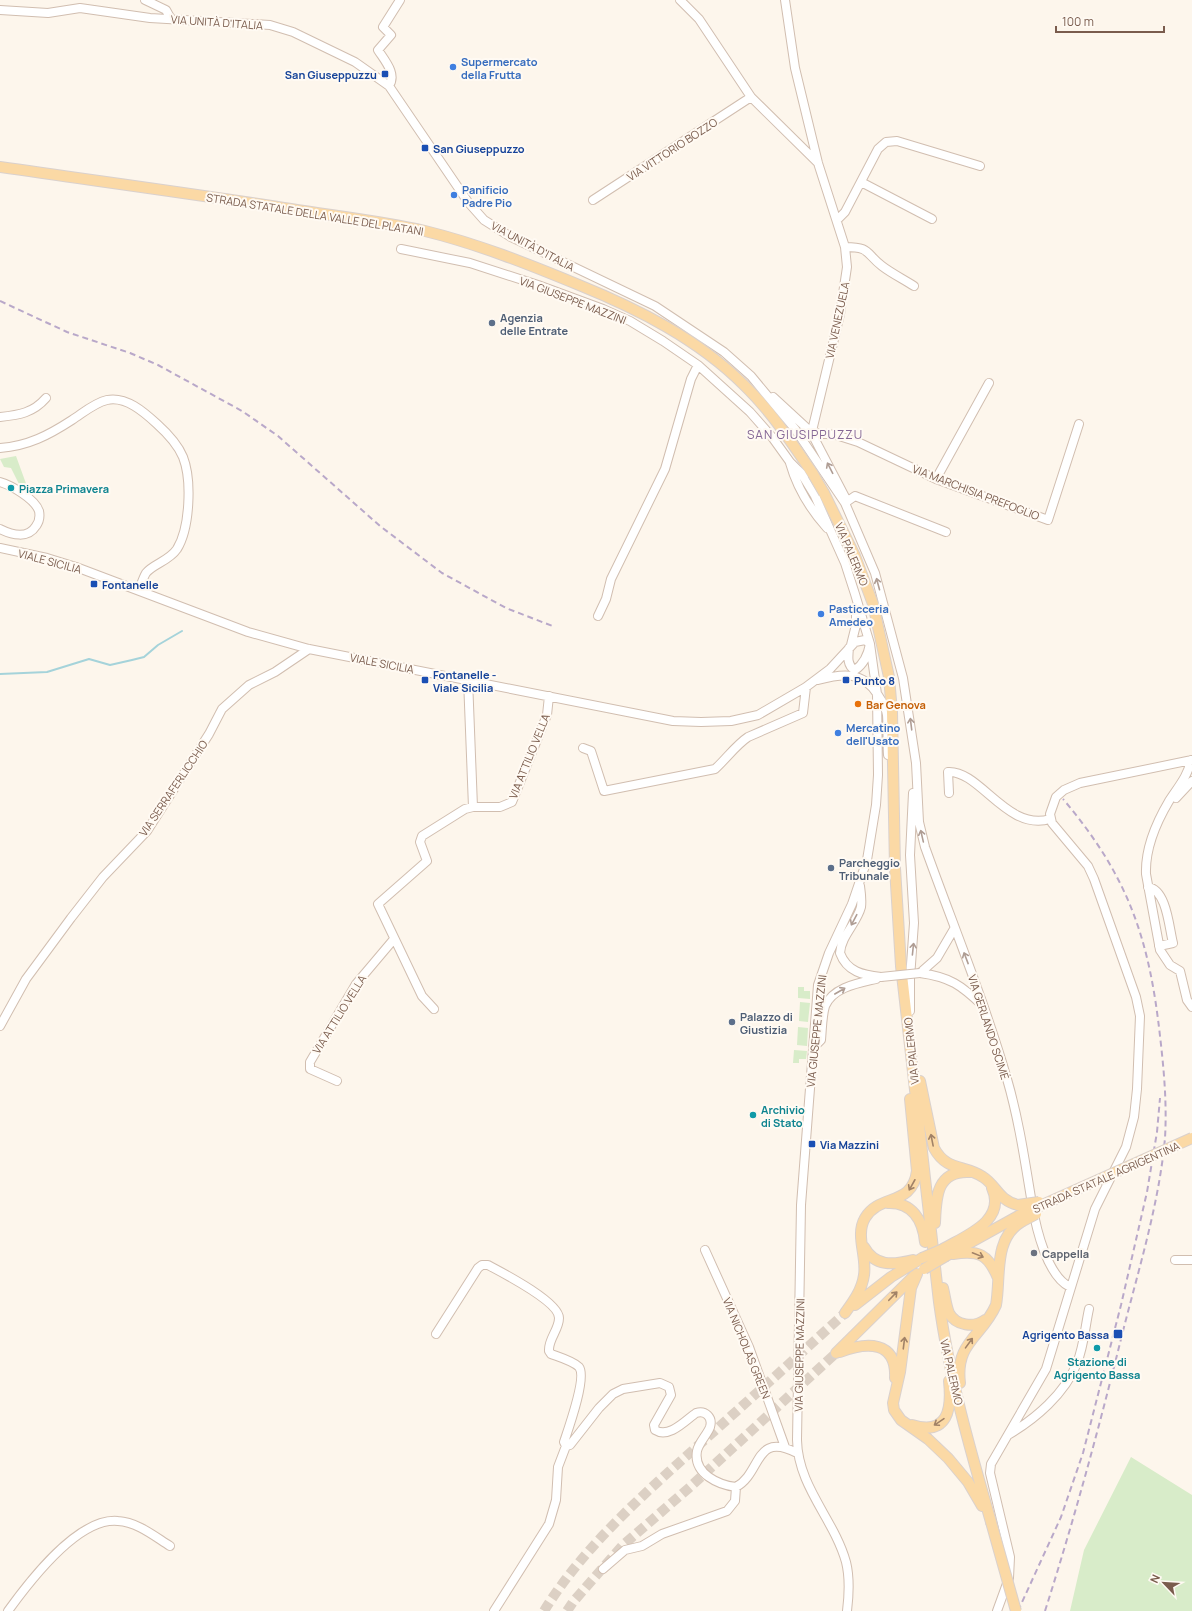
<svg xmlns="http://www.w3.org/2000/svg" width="1192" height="1611" viewBox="0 0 1192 1611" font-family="Manrope,sans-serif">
<rect width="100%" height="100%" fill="#fdf6ec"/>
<path fill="#d8ecc9" d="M16 456 28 489 26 491 20 486 11 468 4 467 0 459Z
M798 987H804V991H810V999L798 998Z
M800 1002 810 1003 808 1022 799 1021Z
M798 1027 808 1028 807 1046 797 1045Z
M794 1050 807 1051 806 1059H799V1063H793Z
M1131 1457 1192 1495V1611H1070L1084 1550Z"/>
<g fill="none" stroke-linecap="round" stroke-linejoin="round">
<path stroke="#a5d3da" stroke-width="2" d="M0 674 47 672 89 659 110 665 132 660 144 657 158 645 182 631"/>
<path stroke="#dcd0c4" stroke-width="10" stroke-dasharray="10 5" stroke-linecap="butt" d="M544 1611C584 1546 644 1494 701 1443 749 1400 797 1357 845 1313
M567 1611 573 1602 622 1546 690 1487 836 1353"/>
<defs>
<path id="minor" d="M145 0 166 10 171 19
M680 0 699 19 751 97 818 163
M785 0 795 68 818 163 845 247 847 267 840 314 811 435
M0 10 48 13 80 8 150 18 270 25 293 32 355 62 389 86 468 202 484 220 511 237 655 306 724 352 751 376 795 429 845 503
M389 86C397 74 385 61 378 50L391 35 383 27 400 0
M861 182 932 219
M593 200 751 97
M837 220 845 212 878 149 886 142 897 141 980 166
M845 247C871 247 865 253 882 266 891 273 903 279 914 286
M401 249 470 263 538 285 603 309 630 321 663 341 698 365 750 412 772 437 790 462 801 473 815 496 845 563 855 594 870 644 877 694 878 775 876 805 867 860 852 904 829 953 818 985 801 1205 797 1440C798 1487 834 1519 846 1562 850 1578 849 1595 847 1611
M773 397 811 432 845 497V503L875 573 903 678 916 763 919 822 925 847C953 925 984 1000 1007 1079 1019 1120 1025 1162 1032 1204 1036 1228 1047 1276 1070 1287
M0 417C19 415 33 413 46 398
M808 432 836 435 858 442 936 479 1048 520 1079 424
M0 448C28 446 49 435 72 420 83 413 94 403 107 400 126 396 144 412 157 424 167 433 178 445 183 457 192 480 190 528 177 549 169 561 153 564 146 573 143 578 141 585 139 590
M790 463C797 488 810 509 827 528
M936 479 989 383
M0 482C11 485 35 499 39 511 40 516 39 522 36 526 28 539 12 535 0 529
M845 503 855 496 946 532
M0 548 47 558 76 567 248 632 309 649 673 721 701 722 731 721 758 715 806 687 830 669 855 642 865 640 870 644C868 655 864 664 855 670 847 666 848 657 849 648
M598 616 606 599 611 579 665 469 691 379 698 365
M851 645 856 625V609
M468 679 473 807
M818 680C843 673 863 671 878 695 882 701 886 708 887 715 888 728 887 742 888 755
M583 748 591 751 604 791 715 769C726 759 736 745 748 737L803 713 806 687
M1191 760C1188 776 1178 787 1169 801 1156 823 1145 848 1146 874L1160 950 1170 965 1180 971 1187 1000 1192 1007
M949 793 948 772C980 770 1007 832 1050 819
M1176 798 1192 781
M860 886C861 893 862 900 861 907 857 923 841 936 840 953 847 972 863 975 881 977
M1148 887C1167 890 1169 928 1173 943L1159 946
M920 973C950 977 961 985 983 1006
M920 973 937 958 954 929
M434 1009 422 996 378 904 427 861 420 842 422 836 465 809 473 807H500L512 802 547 715 549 696
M910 1011V978L914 923 910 855 913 793
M0 1026 26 979 71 918 103 877 147 831 209 734 222 709 249 685 275 672 309 649
M813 1048 821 1040C822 1029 822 1016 825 1006 833 987 859 983 876 979
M337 1081 310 1069V1062L356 984 394 939
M705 1250 749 1347 785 1447
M1175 1260H1192
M436 1334 478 1268 482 1265H488C503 1273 559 1302 559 1318 559 1330 548 1339 549 1351L551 1354C559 1357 573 1361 579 1367 587 1377 568 1430 564 1442L566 1446 570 1445 599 1408 613 1394 623 1389 660 1383 669 1387 671 1395 654 1425 655 1430C669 1439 686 1420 696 1413 705 1410 713 1417 710 1427 707 1435 699 1442 697 1451 693 1474 719 1485 736 1487
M1008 1435C1035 1419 1065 1394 1077 1363 1084 1346 1085 1327 1089 1309
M736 1487C762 1473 754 1431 797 1453
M603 1569 625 1550 642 1546 662 1534 727 1511 735 1501 736 1487
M8 1611C29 1582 78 1517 118 1521 137 1522 154 1536 170 1546
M494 1611 549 1524 556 1500 558 1467 566 1446
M997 1611 1009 1578 1010 1557 990 1473 991 1464 1046 1369 1095 1209 1126 1147 1134 1117 1137 1089 1140 1016 1136 997 1094 879 1088 866 1052 823 1050 814 1056 797 1064 790 1080 783 1192 760"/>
<path id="major" d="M0 167C97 181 194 194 291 209 335 216 381 221 425 231 478 244 528 264 579 285 638 309 698 339 744 385 771 411 792 443 813 474
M824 493 855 556 873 604 889 677 892 712 895 868 901 966 939 1302C949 1376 970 1449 991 1522
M920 1081 934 1148C947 1172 964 1164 983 1177 997 1186 998 1200 1018 1205
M888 1203C912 1202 923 1220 925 1242
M935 1223C936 1198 936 1170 970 1172
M864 1247C875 1267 893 1265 913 1260
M943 1249C965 1236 1007 1221 992 1188
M953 1254C979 1250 988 1254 998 1278
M946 1256 1020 1215
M917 1274 911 1288 900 1372 893 1403 894 1410 901 1420 928 1439 948 1458 968 1482 982 1506
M943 1288C945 1296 946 1306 949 1313 956 1326 974 1328 985 1320
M855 1305 891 1277 922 1258
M845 1313C853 1302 862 1290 864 1275 867 1256 855 1235 865 1218 880 1193 912 1207 917 1171L910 1099
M840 1352C866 1342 897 1340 895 1378
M836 1353 914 1276
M960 1383C955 1342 982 1337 996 1305 1001 1278 993 1239 1021 1222
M912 1425C948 1436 952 1409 949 1381"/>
</defs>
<use href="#minor" stroke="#d1beb0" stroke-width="10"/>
<use href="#major" stroke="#dad1cd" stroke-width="12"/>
<use href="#minor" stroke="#fff" stroke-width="8"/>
<use href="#major" stroke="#fbd9a5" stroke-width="10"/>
<path stroke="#b9a8c9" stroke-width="2" stroke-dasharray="6 4" stroke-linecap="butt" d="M0 301 67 332 130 353 158 365 242 411 278 436 380 526 442 573 506 608 555 627
M1018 1611 1061 1517 1083 1453 1121 1305 1147 1192 1157 1132 1160 1098
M1045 1611C1074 1520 1099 1428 1122 1335 1138 1271 1159 1205 1165 1138 1167 1104 1164 1070 1160 1036 1149 937 1128 876 1063 799"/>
<defs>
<path id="minor-bridge" d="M881 977 920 973"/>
<path id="major-bridge" d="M813 474 824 493
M1018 1205 1039 1202
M1020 1215 1192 1138
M1021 1222 1036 1214
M922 1258 943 1249
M924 1269 946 1256
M991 1522 1016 1611"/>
</defs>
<use href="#minor-bridge" stroke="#d1beb0" stroke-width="10" stroke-linecap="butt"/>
<use href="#major-bridge" stroke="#dad1cd" stroke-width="12" stroke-linecap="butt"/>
<use href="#minor-bridge" stroke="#fff" stroke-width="8"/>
<use href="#major-bridge" stroke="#fbd9a5" stroke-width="10"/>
</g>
<defs><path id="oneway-shaft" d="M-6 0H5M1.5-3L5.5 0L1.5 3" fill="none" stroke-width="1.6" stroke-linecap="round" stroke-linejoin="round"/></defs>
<g stroke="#af9d94">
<use href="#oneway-shaft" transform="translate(830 468) rotate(-117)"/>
<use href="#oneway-shaft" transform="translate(878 584) rotate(-105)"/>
<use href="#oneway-shaft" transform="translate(911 724) rotate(-97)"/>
<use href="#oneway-shaft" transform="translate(922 836) rotate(-103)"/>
<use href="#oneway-shaft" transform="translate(854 920) rotate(118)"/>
<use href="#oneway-shaft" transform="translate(913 949) rotate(-84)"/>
<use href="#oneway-shaft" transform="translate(966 958) rotate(-111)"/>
<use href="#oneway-shaft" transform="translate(840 991) rotate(-30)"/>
</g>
<g stroke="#a18267">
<use href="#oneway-shaft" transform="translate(932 1140) rotate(-101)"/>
<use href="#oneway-shaft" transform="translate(912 1185) rotate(119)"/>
<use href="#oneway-shaft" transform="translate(978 1255) rotate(22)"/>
<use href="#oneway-shaft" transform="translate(893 1296) rotate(-46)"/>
<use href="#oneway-shaft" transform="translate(904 1343) rotate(-83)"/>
<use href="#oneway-shaft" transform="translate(969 1343) rotate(-54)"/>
<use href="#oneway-shaft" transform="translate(939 1422) rotate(146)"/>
</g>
<g fill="#3f7fe0" stroke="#fffaf3" stroke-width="1.5">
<circle cx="453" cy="67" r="4"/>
<circle cx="454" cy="195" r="4"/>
<circle cx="821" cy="614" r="4"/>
<circle cx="838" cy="733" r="4"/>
</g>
<g fill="#1a4fb4" stroke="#fffaf3" stroke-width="1.5">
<rect x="381" y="70" width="8" height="8" rx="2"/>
<rect x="421" y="144" width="8" height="8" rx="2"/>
<rect x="90" y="580" width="8" height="8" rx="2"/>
<rect x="421" y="676" width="8" height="8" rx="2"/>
<rect x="842" y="676" width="8" height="8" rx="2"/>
<rect x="808" y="1140" width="8" height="8" rx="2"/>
<rect x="1113" y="1329" width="10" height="10" rx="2"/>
</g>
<g fill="#5c6f8a" stroke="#fffaf3" stroke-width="1.5">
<circle cx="492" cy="323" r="4"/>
<circle cx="831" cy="868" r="4"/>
<circle cx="732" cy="1022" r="4"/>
</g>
<g fill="#0f9aa8" stroke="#fffaf3" stroke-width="1.5">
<circle cx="11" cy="488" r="4"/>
<circle cx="753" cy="1115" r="4"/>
<circle cx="1097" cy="1348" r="4"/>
</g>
<circle fill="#e8710a" stroke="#fffaf3" stroke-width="1.5" cx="858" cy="704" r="4"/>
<circle fill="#6b7280" stroke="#fffaf3" stroke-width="1.5" cx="1034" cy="1253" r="4"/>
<g text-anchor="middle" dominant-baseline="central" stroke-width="4" stroke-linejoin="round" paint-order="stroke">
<g font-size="11" fill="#7a5c4d" stroke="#fffaf3">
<text transform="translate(217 22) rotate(4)">VIA UNITÀ D'ITALIA</text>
<text transform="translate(672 149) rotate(-33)">VIA VITTORIO BOZZO</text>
<text transform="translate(315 214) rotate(9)">STRADA STATALE DELLA VALLE DEL PLATANI</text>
<text transform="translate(533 246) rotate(28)">VIA UNITÀ D'ITALIA</text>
<text transform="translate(573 300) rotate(21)">VIA GIUSEPPE MAZZINI</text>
<text transform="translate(837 320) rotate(-78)">VIA VENEZUELA</text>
<text transform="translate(976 492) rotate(21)">VIA MARCHISIA PREFOGLIO</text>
<text transform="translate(852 554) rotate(67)">VIA PALERMO</text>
<text transform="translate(50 561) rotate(15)">VIALE SICILIA</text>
<text transform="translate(382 663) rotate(11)">VIALE SICILIA</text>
<text transform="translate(529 756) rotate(-68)">VIA ATTILIO VELLA</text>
<text transform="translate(173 788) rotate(-56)">VIA SERRAFERLICCHIO</text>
<text transform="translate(339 1014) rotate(-58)">VIA ATTILIO VELLA</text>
<text transform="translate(989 1027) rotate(72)">VIA GERLANDO SCIMÉ</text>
<text transform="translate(816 1031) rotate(-84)">VIA GIUSEPPE MAZZINI</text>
<text transform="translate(911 1051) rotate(-96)">VIA PALERMO</text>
<text transform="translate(1106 1177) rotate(-24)">STRADA STATALE AGRIGENTINA</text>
<text transform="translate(747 1348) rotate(68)">VIA NICHOLAS GREEN</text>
<text transform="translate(799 1355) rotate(-89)">VIA GIUSEPPE MAZZINI</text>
<text transform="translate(952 1372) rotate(77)">VIA PALERMO</text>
</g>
<g font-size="11" font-weight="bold" fill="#366cbe" stroke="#fffaf3" text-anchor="start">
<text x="461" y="61">Supermercato<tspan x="461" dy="13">della Frutta</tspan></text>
<text x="462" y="189">Panificio<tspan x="462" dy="13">Padre Pio</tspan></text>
<text x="829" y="608">Pasticceria<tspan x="829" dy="13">Amedeo</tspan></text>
<text x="846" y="727">Mercatino<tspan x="846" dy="13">dell'Usato</tspan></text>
</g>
<g font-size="11" font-weight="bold" fill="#164399" stroke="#fffaf3" text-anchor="start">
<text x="377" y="74" text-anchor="end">San Giuseppuzzu</text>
<text x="433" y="148">San Giuseppuzzo</text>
<text x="102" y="584">Fontanelle</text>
<text x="433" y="674">Fontanelle -<tspan x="433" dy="13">Viale Sicilia</tspan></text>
<text x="854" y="680">Punto 8</text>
<text x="820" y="1144">Via Mazzini</text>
<text x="1109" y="1334" text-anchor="end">Agrigento Bassa</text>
</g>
<g font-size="11" font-weight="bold" fill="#4e5e75" stroke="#fffaf3" text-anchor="start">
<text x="500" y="317">Agenzia<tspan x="500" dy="13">delle Entrate</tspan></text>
<text x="839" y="862">Parcheggio<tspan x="839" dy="13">Tribunale</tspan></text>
<text x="740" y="1016">Palazzo di<tspan x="740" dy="13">Giustizia</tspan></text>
</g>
<g font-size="11" font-weight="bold" fill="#0d838f" stroke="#fffaf3" text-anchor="start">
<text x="19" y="488">Piazza Primavera</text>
<text x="761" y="1109">Archivio<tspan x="761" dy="13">di Stato</tspan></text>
<text x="1097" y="1361" text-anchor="middle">Stazione di<tspan x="1097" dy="13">Agrigento Bassa</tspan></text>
</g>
<g font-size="11" font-weight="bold" fill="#c56008" stroke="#fffaf3" text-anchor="start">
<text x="866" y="704">Bar Genova</text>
</g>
<g font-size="11" font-weight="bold" fill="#5b616d" stroke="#fffaf3" text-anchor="start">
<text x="1042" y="1253">Cappella</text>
</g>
<g font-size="12" letter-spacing="1" fill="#846695" stroke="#fffaf3">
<text x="805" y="434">SAN GIUSIPPUZZU</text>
</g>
</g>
<g transform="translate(1164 1583) rotate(295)" stroke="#fffaf3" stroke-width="3" paint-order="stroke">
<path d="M0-3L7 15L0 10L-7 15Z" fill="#7a5c4d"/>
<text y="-6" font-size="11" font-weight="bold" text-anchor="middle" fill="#7a5c4d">N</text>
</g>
<path d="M1056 26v6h108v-6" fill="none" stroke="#7a5c4d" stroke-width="2"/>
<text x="1062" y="26" font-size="12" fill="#7a5c4d" stroke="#fffaf3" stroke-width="3" paint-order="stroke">100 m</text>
</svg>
